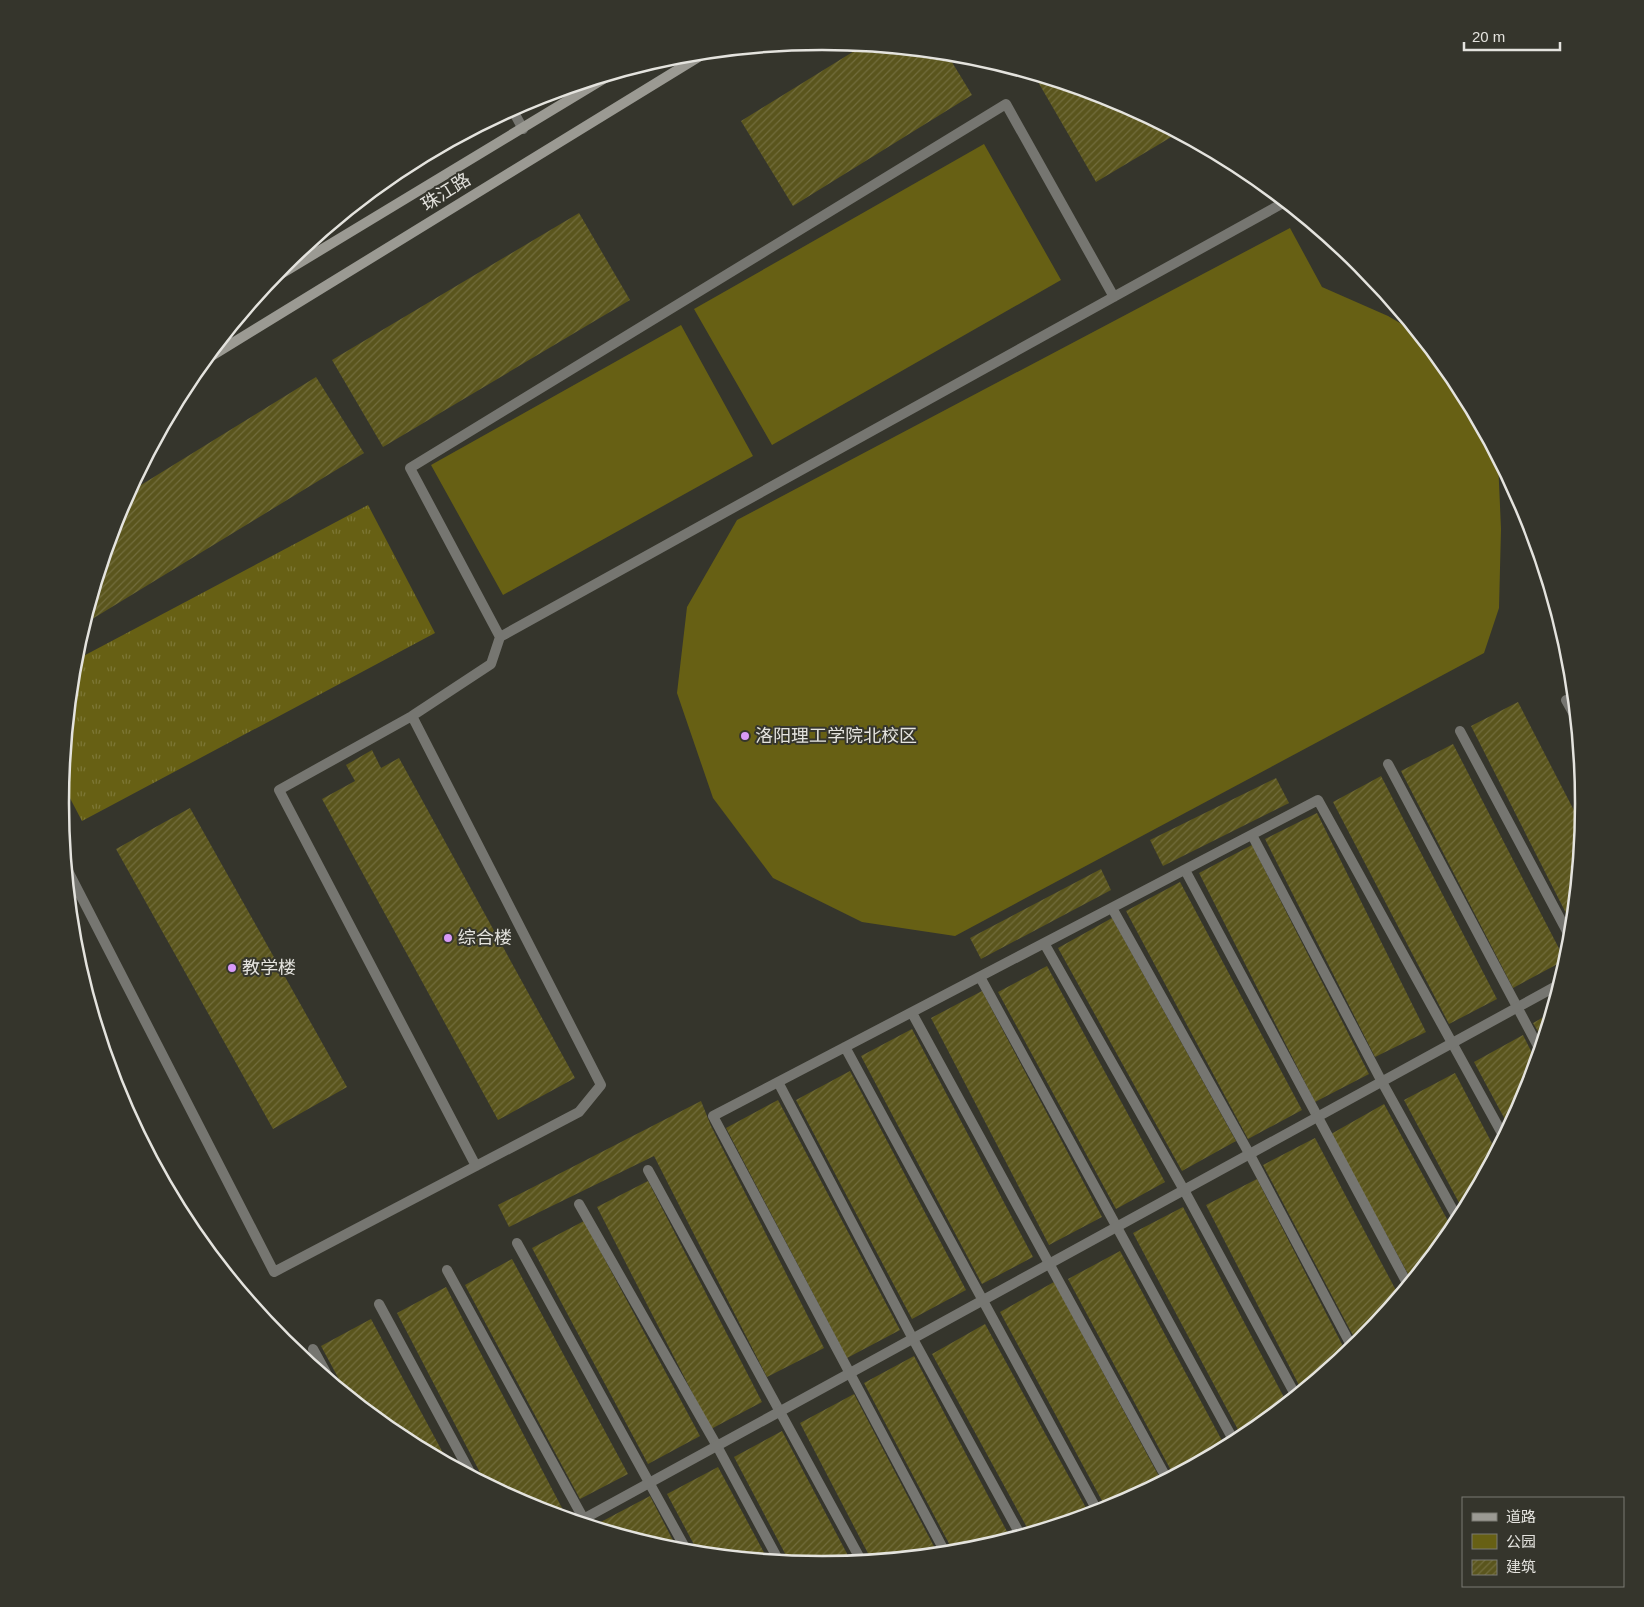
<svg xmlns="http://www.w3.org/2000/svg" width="1644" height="1607" viewBox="0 0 1644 1607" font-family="Arial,'Noto Sans SC',sans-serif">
<defs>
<pattern id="grass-tufts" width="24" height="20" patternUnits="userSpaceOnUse" patternTransform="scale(1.25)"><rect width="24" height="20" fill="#676014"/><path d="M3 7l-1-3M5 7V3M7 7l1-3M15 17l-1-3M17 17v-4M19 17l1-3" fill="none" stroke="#7d7736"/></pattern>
<pattern id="building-hatch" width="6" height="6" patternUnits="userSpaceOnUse" patternTransform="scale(1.25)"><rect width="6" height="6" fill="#5a551d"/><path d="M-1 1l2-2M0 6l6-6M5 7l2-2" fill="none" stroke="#726d3d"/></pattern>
</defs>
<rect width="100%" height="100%" fill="#35352c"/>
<path fill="url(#grass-tufts)" d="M368 505 435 633 82 821 62 783 74 661Z"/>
<path fill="#676014" d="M984 144 1061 280 772 445 694 309Z
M1290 228 1322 287 1388 316 1417 333 1456 380 1498 460 1501 529 1499 608 1484 653 955 936 862 922 773 878 713 798 677 693 687 607 737 520Z
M681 325 753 456 503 595 431 465Z"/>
<path fill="url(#building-hatch)" d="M864 45 947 54 972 95 793 206 741 121Z
M1034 75 1114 99 1182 136H1173L1096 182Z
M579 213 630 300 383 447 332 360Z
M316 377 364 453 84 624 118 512 128 493Z
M1518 702 1582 826 1572 925 1471 726Z
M1453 744 1565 960 1513 988 1401 771Z
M372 750 381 768 399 758 575 1078 498 1120 322 799 355 781 346 765Z
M1381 776 1497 999 1449 1024 1333 802Z
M1276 778 1289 803 1163 866 1150 840Z
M190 808 347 1087 273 1129 116 849Z
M1317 813 1426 1032 1375 1057 1265 839Z
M1252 845 1369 1074 1315 1102 1199 873Z
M1101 869 1111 890 981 959 970 938Z
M1180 882 1302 1110 1248 1139 1126 911Z
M1112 918 1236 1141 1182 1171 1058 948Z
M1047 966 1165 1182 1116 1209 998 992Z
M982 991 1102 1217 1049 1245 931 1018Z
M1551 1013 1549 1021 1543 1040 1533 1023Z
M912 1029 1033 1257 982 1284 861 1056Z
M1523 1035 1536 1061 1526 1095 1509 1127 1474 1062Z
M850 1071 966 1290 912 1319 796 1100Z
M1455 1073 1496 1151 1464 1212 1404 1100Z
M778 1100 900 1330 847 1358 726 1128Z
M701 1101 711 1126 824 1348 767 1377 654 1156 509 1227 498 1205Z
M1384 1104 1453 1230 1412 1281 1331 1134Z
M132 1107 207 1249H206L188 1227 126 1111Z
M1315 1138 1399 1296 1358 1345 1263 1165Z
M1257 1179 1347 1354 1302 1391 1206 1205Z
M648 1181 762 1402 711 1429 597 1207Z
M1183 1207 1287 1403 1243 1439 1133 1233Z
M584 1221 700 1436 648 1464 532 1248Z
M1120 1251 1226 1448 1174 1476 1068 1279Z
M512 1259 628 1474 580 1499 465 1285Z
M1054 1282 1162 1482 1107 1510 1000 1312Z
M446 1287 562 1508 551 1514 530 1508 486 1484 397 1313Z
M371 1319 449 1464 398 1437 348 1396 321 1346Z
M985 1324 1090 1515 1030 1533 932 1354Z
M914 1356 1011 1539 970 1551 954 1553 864 1383Z
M854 1394 938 1554 872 1561 800 1423Z
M782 1431 852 1563 822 1566 790 1563 734 1457Z
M718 1467 768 1560 699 1554 667 1494Z
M650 1496 679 1552 599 1529 597 1524Z"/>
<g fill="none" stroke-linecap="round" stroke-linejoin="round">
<path stroke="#767671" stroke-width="10" d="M500 637 410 468 1006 104 1114 297
M1460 731 1571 939
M1388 764 1540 1050
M1252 835 1382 1082 1459 1221
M66 867 274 1272 579 1112 601 1085 412 716
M1185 870 1408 1285
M1112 908 1250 1155 1353 1349
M1044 943 1184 1190 1296 1396
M980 977 1235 1443
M912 1013 1167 1479
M845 1047 1098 1512
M778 1082 913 1339 1021 1536
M476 1166 279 790 412 716 491 664 500 637 1285 202
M648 1170 862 1562
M579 1204 717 1446 779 1561
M517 1243 688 1553
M447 1270 587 1525
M379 1304 472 1476
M313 1349 331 1382
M946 1554 713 1116 1318 800 1504 1137"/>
<path stroke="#767671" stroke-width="10" d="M512 109 523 129
M1566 700 1576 718
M578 1522 1560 984"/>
<path stroke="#9b9a93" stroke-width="10" d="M271 280 610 75
M205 360 705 53"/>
</g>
<g fill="#d89af8" stroke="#35352c" stroke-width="2">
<circle cx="745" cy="736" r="5"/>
<circle cx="448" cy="938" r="5"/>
<circle cx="232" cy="968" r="5"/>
</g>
<g text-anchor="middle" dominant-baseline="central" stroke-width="4" stroke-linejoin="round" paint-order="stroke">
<g font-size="18" fill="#e4e3de" stroke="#35352c">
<text transform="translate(446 192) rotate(-32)">珠江路</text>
</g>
<g font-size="18" fill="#e4e3de" stroke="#35352c" text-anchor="start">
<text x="755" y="736">洛阳理工学院北校区</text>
<text x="458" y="938">综合楼</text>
<text x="242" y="968">教学楼</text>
</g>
</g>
<path d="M0 0H1644V1607H0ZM69 803a753 753 0 1 1 1506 0a753 753 0 1 1-1506 0Z" fill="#35352c" fill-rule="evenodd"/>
<path fill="none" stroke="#e4e3de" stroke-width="2.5" d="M69 803a753 753 0 1 1 1506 0a753 753 0 1 1-1506 0Z"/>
<rect x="1462" y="1497" width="162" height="90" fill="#35352c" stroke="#7b7b73"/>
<rect x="1472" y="1513" width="25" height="8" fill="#9b9a93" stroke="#7b7b73"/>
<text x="1506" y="1522" font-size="15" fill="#e4e3de">道路</text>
<rect x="1472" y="1534" width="25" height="15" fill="#676014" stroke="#7b7b73"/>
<text x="1506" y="1547" font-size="15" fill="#e4e3de">公园</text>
<rect x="1472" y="1560" width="25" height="15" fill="url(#building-hatch)" stroke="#7b7b73"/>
<text x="1506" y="1572" font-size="15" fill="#e4e3de">建筑</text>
<path d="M1464 42v8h96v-8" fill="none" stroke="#e4e3de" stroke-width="2.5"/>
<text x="1472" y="42" font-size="15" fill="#e4e3de" stroke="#35352c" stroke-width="4" paint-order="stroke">20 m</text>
</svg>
